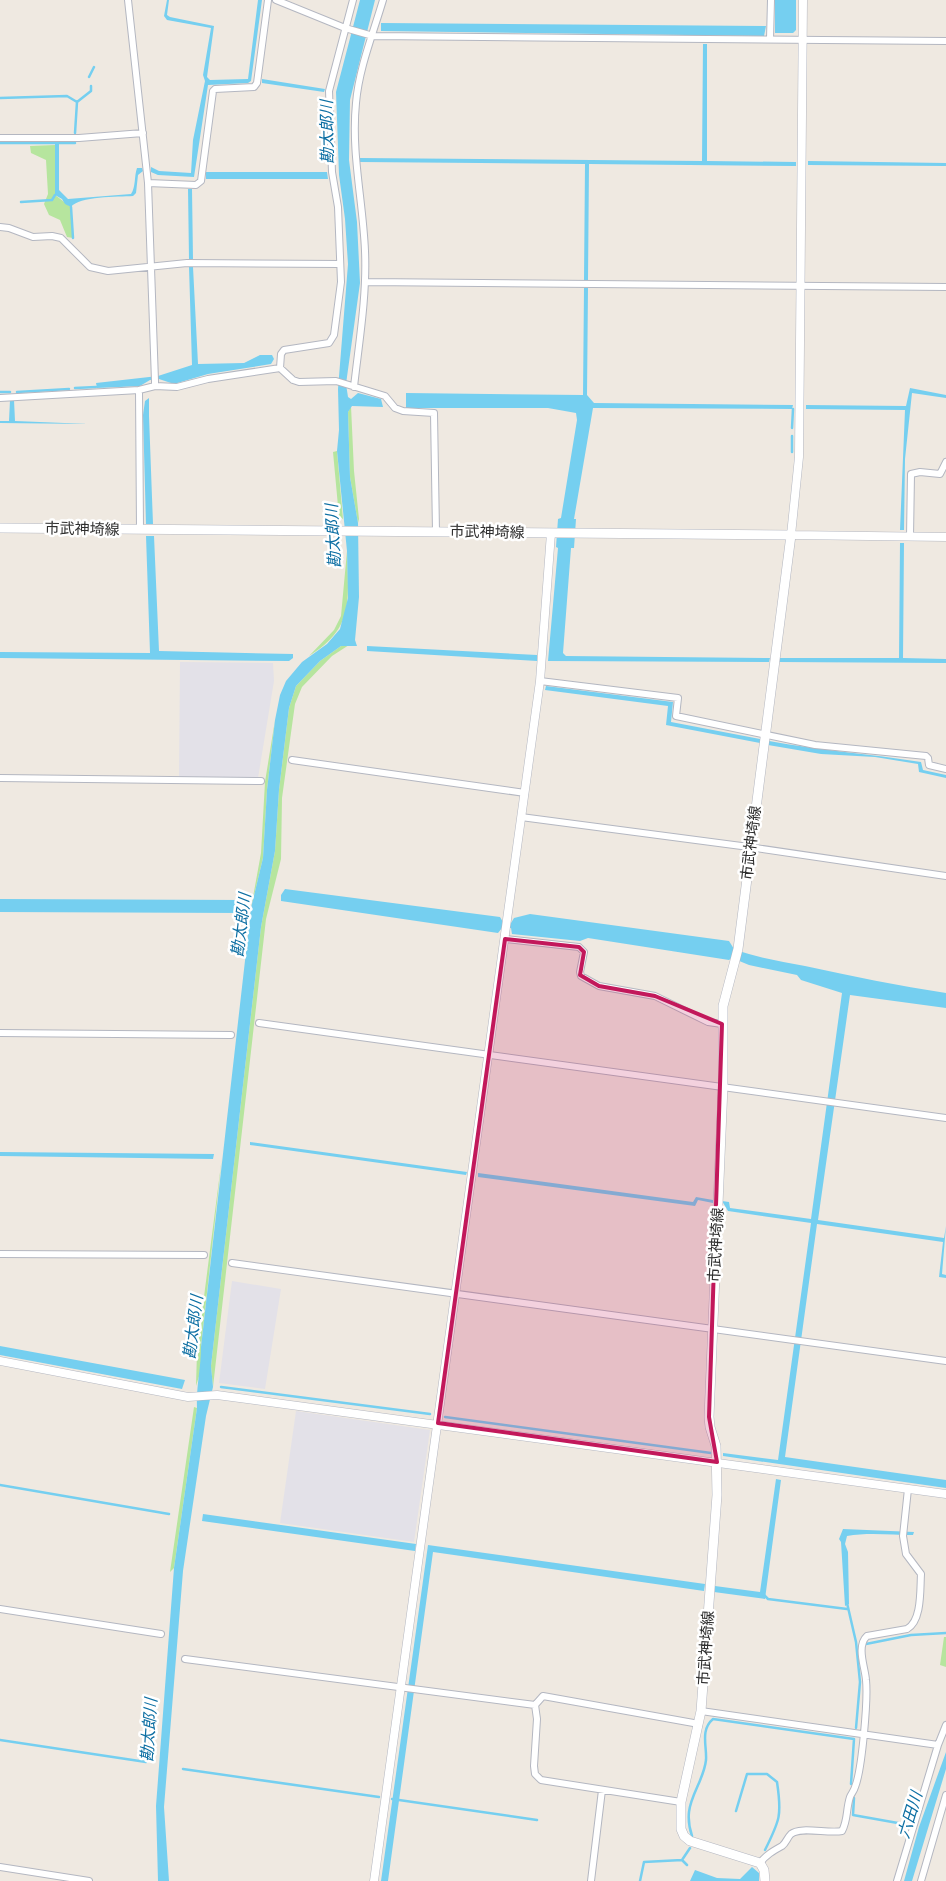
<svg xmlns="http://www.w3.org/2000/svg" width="946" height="1881" viewBox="0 0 946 1881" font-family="'Work Sans','Noto Sans JP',sans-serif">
<rect width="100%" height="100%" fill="#efe9e1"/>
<path fill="#e3e1e8" d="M180 662 273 663 274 681 258 778 179 777Z
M232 1281 281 1289 265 1389 219 1383Z
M296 1411 430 1430 414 1542 280 1523Z"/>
<path fill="#b6e59e" d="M55 145V195L71 207 73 238 67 237 60 220 49 215 44 204 48 194 46 160 31 153 30 146Z
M351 406 354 471 359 519 358 523 350 477 348 412Z
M337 451 343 519 339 517 333 452Z
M347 551C348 601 355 627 309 656L334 630 341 616Z
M349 645 332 656 302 687 295 704 282 798 281 859 266 919 213 1387 211 1366 261 927 275 851 279 790 289 708 296 686 320 661 341 646Z
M275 720 267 790 263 858 251 908 261 853 265 782Z
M222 1157 201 1347V1370L196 1386 197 1351Z
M194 1407 197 1408 174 1568 170 1572Z
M944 1637H946V1667L940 1665Z"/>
<path fill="#75cff0" d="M167 0H169L167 15 170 17 214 26 207 77 210 80 248 79 258 0H262L251 81 248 83 208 85 194 177 158 175 151 172V167L159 171 191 173 193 140 205 81 203 75 211 28 167 20 164 16Z
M360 0H375L350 100 349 160 357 222 360 283 346 384 348 397 351 399 358 393 381 399 383 407 352 406 348 412 350 477 358 523 359 597 355 640 357 646H341L320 661 296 686 289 708 279 790 275 851 261 927 211 1366 213 1387 206 1416 183 1571 164 1807 169 1881H158L156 1806 174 1568 197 1408C196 1386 201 1369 201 1347L251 908 263 858 267 790 275 720 280 695 286 681 302 662 327 644 340 629 348 598 347 551 337 451 339 430 338 389 348 264 345 219 339 175 336 92Z
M775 0H796V30L793 33H775Z
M381 23 766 26 764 36 381 31Z
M703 44H707V161L796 162V166L589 164 588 280H584L585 164 360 162V158L702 161Z
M262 79 325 89 324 92 262 83Z
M55 142H59V190L68 199 131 194C136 187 134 176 137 168H142L143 171 138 175 136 193 133 196C118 197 79 196 71 207L65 204 62 199 55 195Z
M808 161 946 163V166L808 165Z
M206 172H327L328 179H206Z
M188 189H192L193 259H189Z
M189 267H193L198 364 244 363 260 355H272L274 359 271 364 208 374 174 384 159 379 150 380 140 386 97 388 96 383 158 376 192 365Z
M584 288H588L587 395 594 403 793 405 792 409 593 408 574 519H576L574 548H571L563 653 566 656 770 658 769 662 548 661 558 548 556 547 558 519 561 518 577 420 576 413 548 408H406V393L583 395Z
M910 388 946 395V398L912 393 905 459 904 530H900L905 410 806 409V405L906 406Z
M149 398V416L153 524H146L143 415 145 401Z
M10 400H14L15 421 89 424 0 423V421H9Z
M146 536H154L159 651 293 654V658L289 661 0 658V652L150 653Z
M900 543H904L903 658 946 659V663L779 662 780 658H899Z
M367 646 537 655V661L367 651Z
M546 686 673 702 671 722 760 739V743L666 725 668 706 545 690Z
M769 741C819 750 870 754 921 762L923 770 946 775V778L919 772 918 764 875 757 821 754 768 745Z
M285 889 500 917 503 922 511 923 514 918 530 914 729 941 734 949C757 958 781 961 805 966 852 976 899 986 946 993V1008L850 995 818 1220 944 1238 946 1226 942 1274 946 1275V1278L939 1277 943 1242 817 1224 785 1457 946 1480V1488L723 1456V1453L778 1460 811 1223 728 1211 722 1201 729 1202 730 1208 811 1219 842 993 801 980 797 975 749 965 732 958 729 960 588 938 580 941 512 934 511 928H502L498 933 281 901V895Z
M0 899 244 900 242 913 0 912Z
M250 1142 467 1172 466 1175 250 1145Z
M0 1152 214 1154 213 1159 0 1156Z
M478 1173 693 1202 696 1197 713 1200V1203L698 1200 695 1206 478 1177Z
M0 1346 185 1380 182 1389 0 1355Z
M776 1479 781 1480 765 1599 714 1592 715 1586 760 1592Z
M203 1514 416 1544 415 1551 202 1521Z
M843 1529 914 1532 913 1535C892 1535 868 1532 847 1536L845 1544 848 1552 849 1604 845 1606 841 1542 839 1539Z
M428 1545 705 1584 704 1591 433 1552 388 1881H381Z
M946 1752V1769L912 1881H904L919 1827Z
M752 1867 759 1873V1881H690L695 1870 717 1878 740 1879Z"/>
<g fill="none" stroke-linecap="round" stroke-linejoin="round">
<path stroke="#75cff0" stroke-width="2.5" d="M89 77 94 67
M0 98 67 96 77 102
M75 133 77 102 91 91V86
M0 143H75
M21 202 52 200 55 195
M71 207 73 238
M75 388 96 387
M0 392H10
M17 392 69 389
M792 428 793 409
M792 436V452
M221 1387 430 1414
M445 1417 711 1453
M0 1485 169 1514
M763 1594 768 1599 847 1609
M847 1603 856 1642 860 1682 856 1728
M866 1644 911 1635 946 1633
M0 1740 146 1762
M183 1769 379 1797
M854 1798 853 1815 909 1825
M392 1799 537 1820
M736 1811 747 1774H767L777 1782C782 1815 780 1820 765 1850
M692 1836C689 1827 688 1821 689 1812 691 1794 704 1779 706 1760 707 1746 700 1730 713 1719L854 1739 851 1784
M682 1860 687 1865
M640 1881 644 1862 682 1860 690 1848"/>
<defs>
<path id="minor" d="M128 0 148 183 155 381V386L139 390 140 529
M276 0 345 28 373 36 946 41
M770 39 771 0
M0 138H79L143 133
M148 183 196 185 201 181 213 91 215 89 254 87 257 83 268 0
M0 227 9 228 33 237 52 236 61 238 90 267 108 271 187 263 340 264
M366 282 946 287
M280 368 281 354 284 350 329 343 334 335 341 282 338 207 332 172 329 91 353 0
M155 386 177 387 208 379 280 368 293 380 299 382 336 381 385 396 395 408 403 411 434 413 436 532
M354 387C359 342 367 296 365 251 363 201 351 153 356 103 359 68 373 34 383 0
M0 398 139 390
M910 537 911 474 920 472 940 474 946 462
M540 681 678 698 676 716 815 745 926 756 928 758 929 765 946 769
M292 760 525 793
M0 778 261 781
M521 817 749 847 946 876
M505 939 579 947 584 952 580 972 581 976 599 986 655 996 708 1022 722 1024
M259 1023 946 1118
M0 1033 231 1035
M0 1254 204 1255
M232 1263 946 1361
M0 1609 161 1634
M185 1659 535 1705
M535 1705 537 1719 534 1766 535 1774 541 1780 681 1802
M535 1705 543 1696 699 1724
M701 1711 938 1745 897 1881
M938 1745 946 1725
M760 1863C766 1855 773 1851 782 1846 786 1843 787 1838 791 1834 800 1826 829 1834 842 1831 848 1820 846 1809 850 1797 851 1794 854 1791 855 1787 862 1770 868 1700 866 1680 865 1667 856 1646 867 1636L907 1629C922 1621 920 1590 921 1574L906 1554 903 1536 908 1489
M0 1867 89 1881
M591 1881 602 1790
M921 1881 946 1795"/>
<path id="tertiary" d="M803 0 799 457 791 535 946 537
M0 1361 188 1397 217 1395 946 1494
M374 1881 540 681 551 533"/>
<path id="secondary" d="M0 528 791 535 738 949 723 1006V1086L709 1417 710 1427 716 1446 717 1495 701 1711 681 1802V1829L684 1836 690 1841 760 1863 764 1870 765 1881"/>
</defs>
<use href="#minor" stroke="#b4b7c1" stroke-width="8"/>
<use href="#tertiary" stroke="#b4b7c1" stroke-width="9"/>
<use href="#secondary" stroke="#b4b7c1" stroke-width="10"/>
<use href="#minor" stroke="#fff" stroke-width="6"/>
<use href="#tertiary" stroke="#fff" stroke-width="8"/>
<use href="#secondary" stroke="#fff" stroke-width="9"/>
</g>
<path fill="#c2185b" fill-opacity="0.2" stroke="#c2185b" stroke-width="4" stroke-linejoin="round" d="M505 939 579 947 584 952 580 975 599 986 655 996 722 1024 709 1417 717 1462 438 1423Z"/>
<g text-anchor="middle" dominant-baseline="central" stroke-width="5" stroke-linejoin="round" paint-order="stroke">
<g font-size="15" fill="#2e2e2e" stroke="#fff">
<text transform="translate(82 529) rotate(1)">市武神埼線</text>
<text transform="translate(487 532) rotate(1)">市武神埼線</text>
<text transform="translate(751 843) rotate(-83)">市武神埼線</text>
<text transform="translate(716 1245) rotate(-87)">市武神埼線</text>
<text transform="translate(706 1648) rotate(-86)">市武神埼線</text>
</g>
<g font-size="16" font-style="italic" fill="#0d6fa3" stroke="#fff">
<text transform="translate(327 132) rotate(-91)">勘太郎川</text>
<text transform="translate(333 536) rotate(-93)">勘太郎川</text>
<text transform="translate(241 925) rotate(-83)">勘太郎川</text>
<text transform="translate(193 1327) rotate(-83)">勘太郎川</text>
<text transform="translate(149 1730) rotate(-86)">勘太郎川</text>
<text transform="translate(910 1815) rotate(-73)">六田川</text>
</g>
</g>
</svg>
